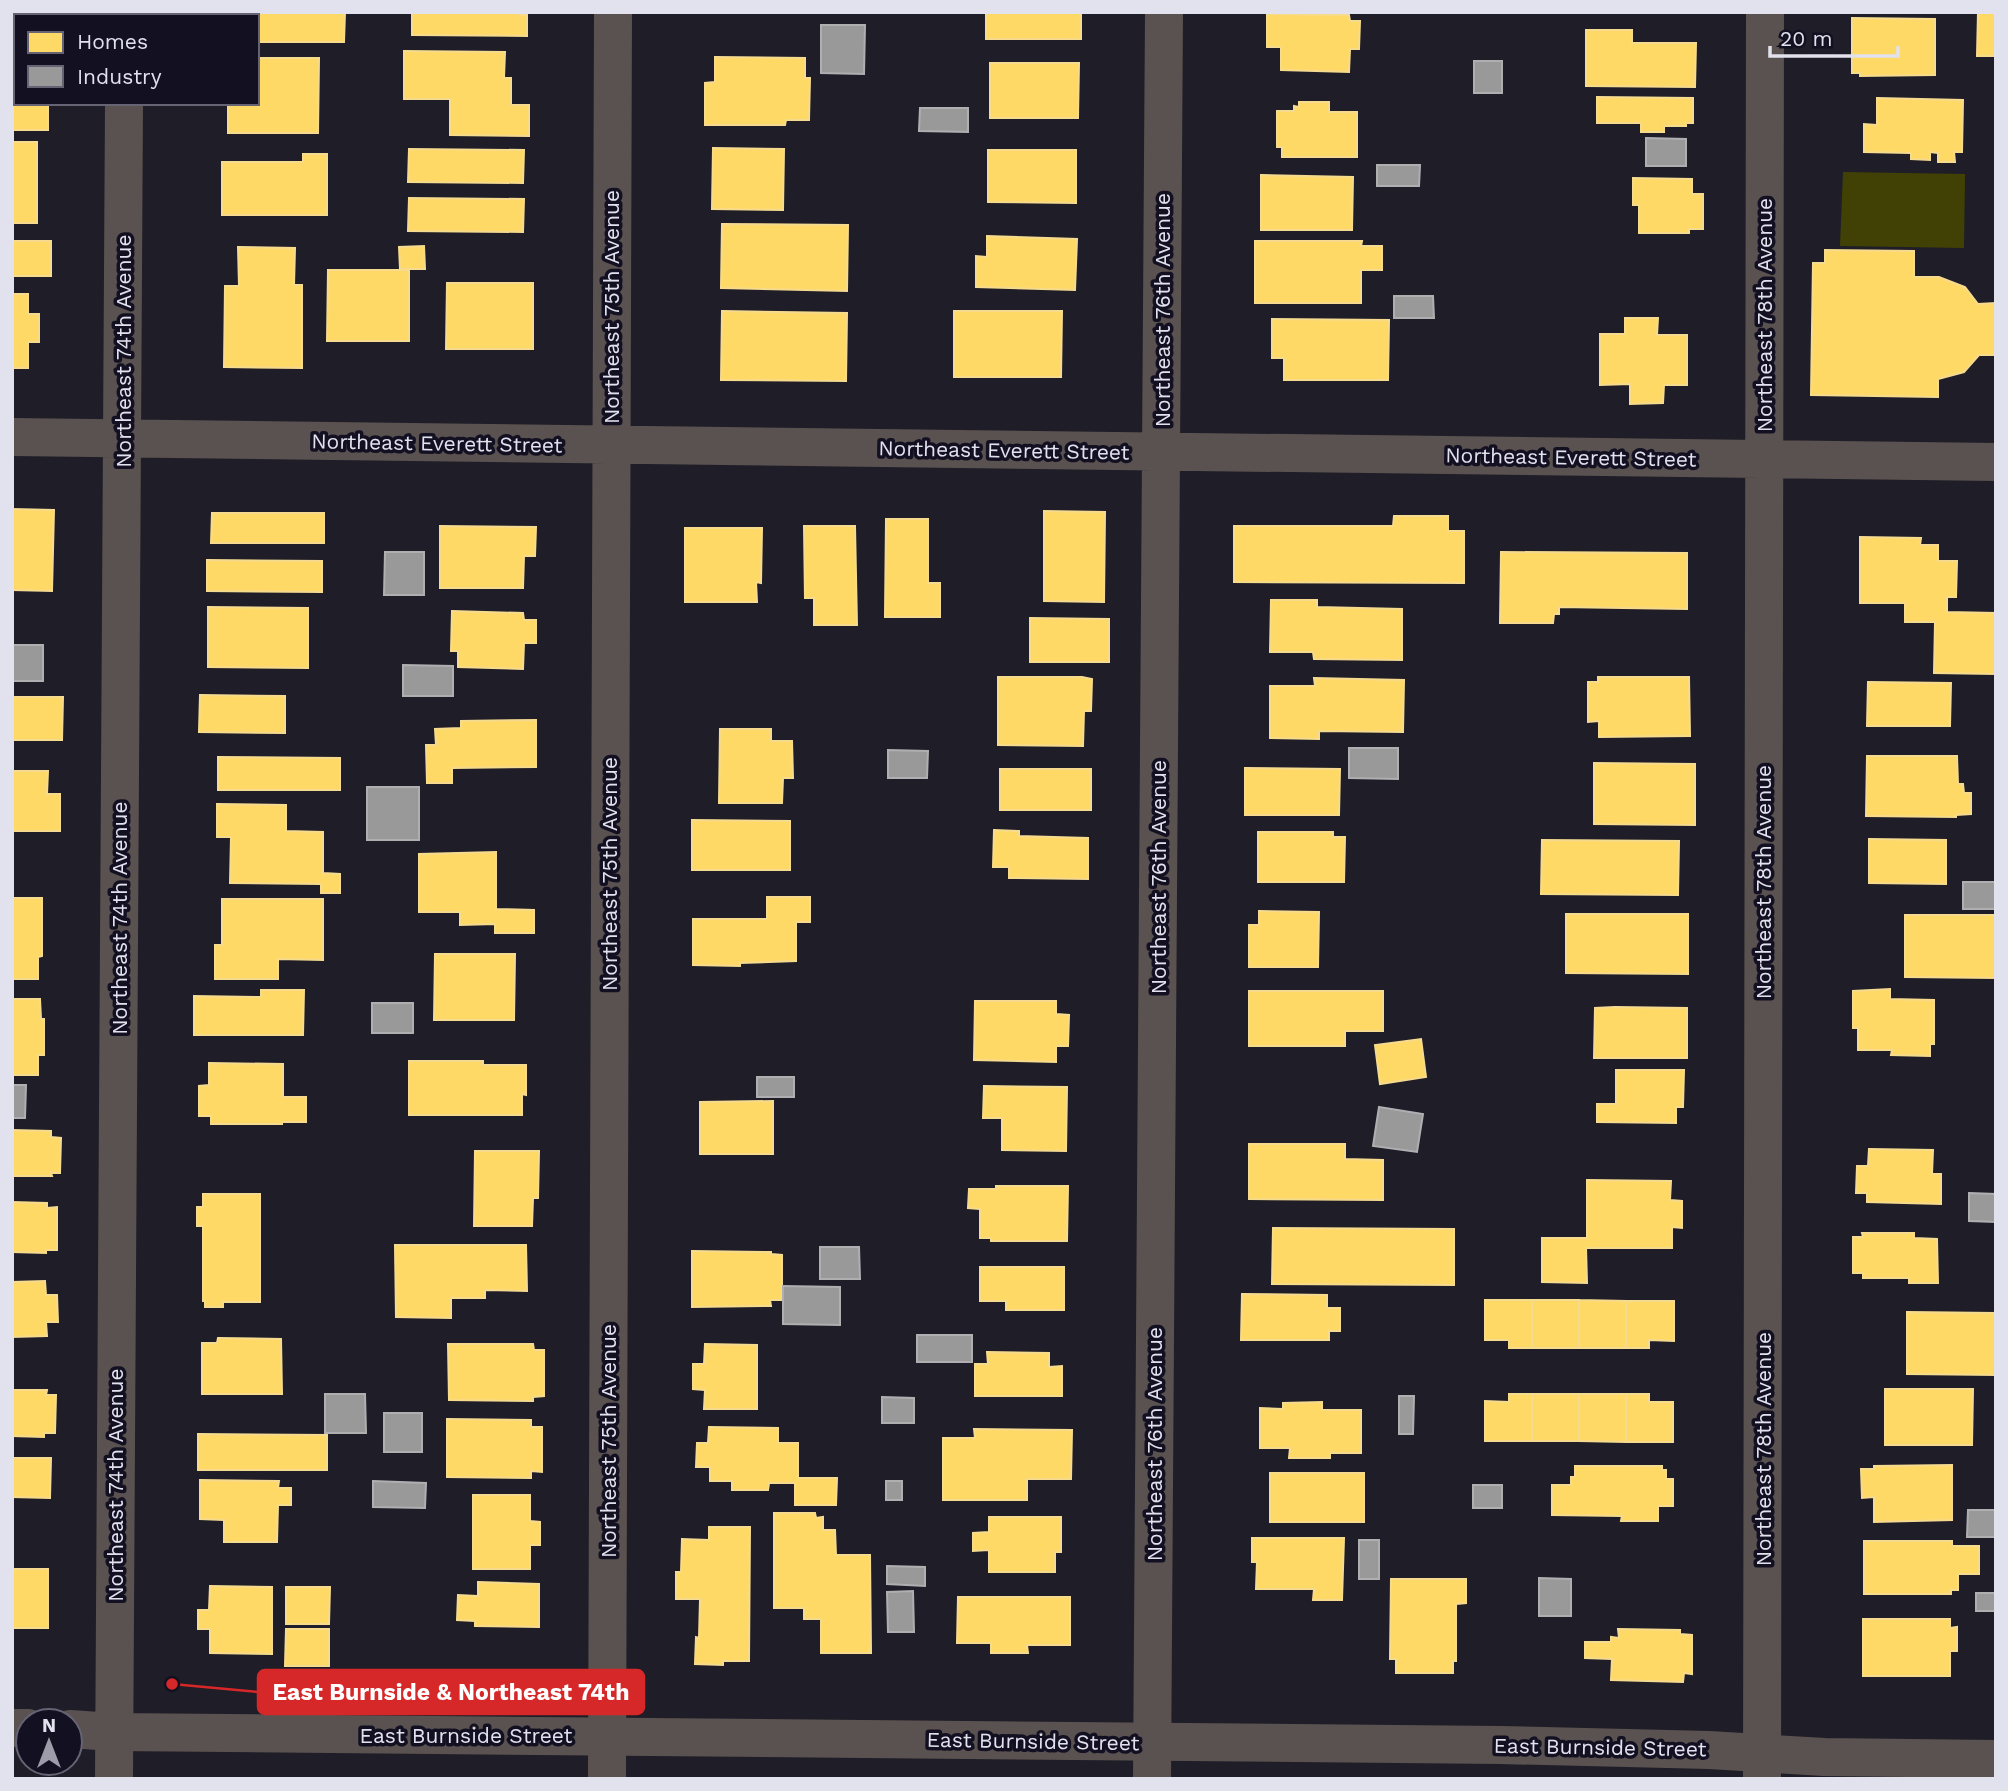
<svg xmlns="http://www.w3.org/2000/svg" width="2008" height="1791" viewBox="0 0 2008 1791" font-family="'Work Sans',sans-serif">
<rect width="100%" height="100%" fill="#1f1d27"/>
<path fill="#414106" d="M1843 172 1965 174 1964 248 1840 246Z"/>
<path fill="#ffd966" stroke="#f6db8f" stroke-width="2" d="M12 12H34V16H16V21H12Z
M228 12H345L344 42H257V16H228Z
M412 12H521V15H527V36L412 35Z
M986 12H1081V39H986Z
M1978 12H1996V56H1977Z
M1267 14 1349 15 1350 21H1360L1359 49H1350L1349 72 1281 70V47H1267Z
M1852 18 1935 19V75L1860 76V73H1852Z
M1586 30H1632V43H1696L1695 87 1586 86Z
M404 51 505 52 504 78H511V105H529V136L450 135V99H404Z
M715 57 805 58V78H810L809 120H786L785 125H705V83L715 82Z
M257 58H319L318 133H228V103H257Z
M990 63H1079L1078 118H990Z
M12 70H16V103H48V130H12Z
M1597 97 1693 98V123H1686V126H1664V132H1641V123H1597Z
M1877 98 1963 100 1962 152H1954L1955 162H1938V153L1930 152V160L1911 159V153L1864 152V124L1877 125Z
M1299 102H1329V112H1357V157H1282V147H1277V111H1294V106L1299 107Z
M12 142H37V223H12Z
M713 148 784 149 783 210 712 209Z
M409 149 524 150 523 183 408 182Z
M988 150H1076V203L988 202Z
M303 154H327V215H222V162H303Z
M1261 175 1353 177 1352 230H1261Z
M1633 178 1692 179V194H1703V229H1689V233H1639V205H1633Z
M409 198 524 199 523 232 408 231Z
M722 224 848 225 847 291 721 288Z
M987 236 1077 239 1075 290 976 287V256L987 257Z
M12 241H51V276H12Z
M1255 241H1362L1361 246H1382V270H1361V303H1255Z
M424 246 425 269H400L399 247Z
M238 247 295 248 294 285H302V368L224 367 225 286H239Z
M1825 250 1914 251V277H1939L1965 287 1978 304 1995 303 1996 355H1979L1964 372 1938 379V397L1811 395 1813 263H1825Z
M328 270H409V341H327Z
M447 283H533V349H446Z
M12 294H28V314H39V342H28V368H12Z
M722 311 847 313 846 381 721 380Z
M954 311H1062L1061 377H954Z
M1625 318H1658L1657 335H1687V385H1664L1663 403 1630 404V384L1600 385V334H1625Z
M1272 319 1389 320 1388 380H1284V358H1272Z
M12 509 54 510 52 591 12 590Z
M1044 511 1105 512 1104 602 1044 601Z
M212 513H324V543H211Z
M1394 516H1448V531H1464V583L1234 582V526H1393Z
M886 519H928V583H940V617H885Z
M440 526 536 527 535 556H524L523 588H440Z
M804 526H855L857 625H814V598H805Z
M685 528H762L761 583 756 582 757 602H685Z
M1860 537 1921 538 1920 545H1938V561H1957L1956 597H1947V612L1996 613 1995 674 1934 673 1935 622H1905V603H1860Z
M1501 552 1687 553V609L1559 607V614H1554L1553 623H1500Z
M207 560 322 561V592L207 591Z
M1271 600H1317V607L1402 609V660L1314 659 1313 652H1270Z
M208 607 308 608V668L208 667Z
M452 611 523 613 524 620H536V643H524L523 669 458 667V651H451Z
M1030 618 1109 619V662H1030Z
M998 677H1082L1092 679 1091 711H1084L1083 746 998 745Z
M1598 677H1689L1690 736 1599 737V721L1588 722V682H1598Z
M1314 678 1404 680 1403 732 1319 731V739L1270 738V686H1315Z
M1868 682 1951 683 1950 726H1867Z
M200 695 285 696V733L199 732Z
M12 697H63L62 740H12Z
M536 720V767L452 768V783H427L426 745H436L435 729 461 728V721Z
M720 729H771V741H792L793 778H783L782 803H719Z
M1867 756H1957L1958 784H1963L1964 793H1971V814L1956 815V817L1866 816Z
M218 757 340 758V790H218Z
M1594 763 1695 764V825L1594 824Z
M1245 768 1340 769 1339 815H1245Z
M1000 769H1091V810H1000Z
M12 771H48L47 794H60V831H12Z
M217 804 286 805V831L323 832V873L340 874V893H321V884L230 883 231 837H217Z
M692 820 790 821V870H692Z
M994 830 1019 831V836L1088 838V879L1009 878V867H993Z
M1258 832H1333V837H1345L1344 882H1258Z
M1869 839 1946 840V884L1869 883Z
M1542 840 1679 841 1678 895 1541 894Z
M496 852V909L534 910V933H495V924L460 925V912H419V854Z
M767 897H810V922H796V961L740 963V966L693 965V919H767Z
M12 898H42V956L38 957V979H12Z
M222 899H323V960L278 959V979H215V945H222Z
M1259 911 1319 912 1318 967H1249V925H1259Z
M1566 914H1688V974L1566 973Z
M1905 915H1996V978L1905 977Z
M435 954H515L514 1020H434Z
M1890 989V999L1934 1000V1044H1930V1056L1891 1055 1892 1050H1858V1028H1853V991Z
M261 990H304L303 1035H194V996L261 997Z
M1249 991H1383V1031H1345V1046H1249Z
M12 999H40L41 1019H44V1055H38V1075H12Z
M975 1001H1056V1014L1069 1015 1068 1046H1056V1062L974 1060Z
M1615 1007 1687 1008V1058H1594L1595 1008Z
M1421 1039 1426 1077 1380 1084 1375 1045Z
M409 1061H483V1065H526V1095L522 1094V1115H409Z
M209 1063 283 1064V1097H306V1122H282V1124H211V1116H199V1086L209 1085Z
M1616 1070H1684L1683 1107H1676V1123L1597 1122V1104H1616Z
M984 1086 1067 1087 1066 1151 1002 1150V1118H983Z
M773 1101V1154H700V1102Z
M12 1130 51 1131V1137L61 1138 60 1173H51L52 1176H12Z
M1249 1144H1345V1159L1383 1160V1200L1249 1199Z
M1869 1149 1933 1150 1932 1174H1941V1204L1867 1202V1193H1856L1857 1166H1868Z
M475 1151H539L538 1198H533L532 1226H474Z
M1587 1180 1671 1181 1670 1200 1682 1201V1228L1672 1227V1248H1586L1587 1283 1542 1282V1238H1587Z
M996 1186H1068L1067 1241H991V1238H980V1209L968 1208 969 1189H996Z
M203 1194H260V1302H223V1307H205V1301H203V1226H197V1207H203Z
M12 1202 47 1203V1208L57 1207V1250H46V1253L12 1252Z
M1273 1228 1454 1229V1285L1272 1284Z
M1862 1233H1914V1238L1937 1239 1938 1283H1909V1278H1863V1273H1853V1237H1863Z
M395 1245H526L527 1291 485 1290V1298H451V1318L396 1317Z
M692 1251 771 1252V1254L782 1255V1300H770L771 1306 692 1307Z
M980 1267H1064V1310H1006V1301H980Z
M45 1281 46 1295H57L58 1322H46L47 1336 12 1337V1282Z
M1242 1294 1327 1295V1308H1340V1331H1329V1340H1241Z
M1485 1300H1532V1348H1509V1340H1485Z
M1532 1300H1579V1348H1532Z
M1579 1300 1626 1301V1348H1579Z
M1626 1301H1674V1341L1649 1340V1348H1626Z
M1907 1312 1996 1313V1375L1907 1374Z
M218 1338 281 1339 282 1394H202V1343H217Z
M448 1344H533L534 1350H544V1396L533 1397V1401L449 1400Z
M705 1344 757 1345V1409H704L705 1390 693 1389V1364H704Z
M987 1352 1049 1353V1367L1062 1366V1396H975V1364H988Z
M1885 1389H1973L1972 1445H1885Z
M12 1390H47L46 1395H56L55 1433H44V1437L12 1436Z
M1509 1394H1532V1441H1485V1401L1509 1402Z
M1532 1394H1579V1441H1532Z
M1579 1394H1626V1442L1579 1441Z
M1626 1394H1649V1402H1673V1442H1626Z
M1322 1402V1410H1361V1453H1330V1458H1289L1290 1448H1260V1408L1283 1409V1403Z
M447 1419 531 1420V1427H542V1472L531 1471V1478L447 1477Z
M709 1427 778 1428V1443H798V1478H837L836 1505H795V1483H769L768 1490H732V1481H710V1467H696L697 1443H708Z
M974 1429 1072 1430 1071 1479H1027V1500H943V1438H975Z
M198 1434 327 1435V1470H198Z
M12 1458H51L50 1498 12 1497Z
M1952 1465V1520L1874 1522V1497L1862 1498 1861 1469H1874V1466Z
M1575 1466H1662V1470H1666V1479H1673V1506H1658V1521H1621L1622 1516 1552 1515V1485H1571V1477H1575Z
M1270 1473H1364V1522H1270Z
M200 1480 279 1481 278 1488H291V1505H278L277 1542H224V1520L200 1519Z
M473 1495H530V1521L540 1522V1545H530V1569H473Z
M774 1513H815L816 1518 823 1517V1530H835L836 1555H870L871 1653H821V1619H804V1608H774Z
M989 1517H1061V1552H1055V1572H989V1550L973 1551V1533L989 1532Z
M709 1527H750L749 1661H723V1665L695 1664 696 1637 699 1638 700 1599H676V1572H681L682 1539 709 1540Z
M1252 1538H1344L1342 1600H1313L1314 1589H1256L1257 1562H1252Z
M1864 1541H1952V1546H1979V1574H1958V1590H1951V1594H1864Z
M12 1569H48V1628H12Z
M1391 1579H1466V1603L1456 1604V1661H1453V1673H1396V1659H1390Z
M478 1582 539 1584V1627L475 1626V1621L457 1620 458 1595 478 1596Z
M210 1586 272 1587V1654L210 1653V1629H198V1610H209Z
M286 1587H330L329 1624H286Z
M958 1597H1070V1645H1027L1028 1653H991V1643H957Z
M1863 1619H1950V1628L1957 1627V1651H1950V1676H1863Z
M286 1629H329V1666H285Z
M1618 1629 1680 1630V1634L1692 1635V1674L1684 1673 1683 1682 1611 1680 1612 1659 1585 1658V1642H1611V1637L1619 1638Z"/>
<path fill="#999" stroke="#afafb2" stroke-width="2" d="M821 25H865L864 74 821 73Z
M1474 61H1502V93H1474Z
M920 108H968V132L919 131Z
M1646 138 1686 139V166H1646Z
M1377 165H1420L1419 186H1377Z
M1394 296H1433L1434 318H1394Z
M385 552H424V595H384Z
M12 645H43V681H12Z
M403 665 453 666V696H403Z
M1349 748H1398V779L1349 778Z
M888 750 928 751 927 778H888Z
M367 787H419V840H367Z
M1963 882H1996V909H1963Z
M372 1003H413V1033H372Z
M757 1077H794V1097H757Z
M12 1085H26L25 1118H12Z
M1379 1107 1423 1114 1417 1152 1373 1146Z
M1969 1193 1996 1194V1222L1969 1221Z
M820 1247H859L860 1279H820Z
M783 1286 840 1287V1325L783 1324Z
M917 1335H972V1362H917Z
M325 1394H365L366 1433H325Z
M1399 1396H1414L1413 1434H1399Z
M882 1397 914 1398V1423H882Z
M384 1413H422V1452H384Z
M373 1481 426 1483 425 1508 373 1507Z
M886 1481H902V1500H886Z
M1473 1485H1502V1508H1473Z
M1968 1510H1996V1537H1967Z
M1359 1540H1379V1579H1359Z
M887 1566 925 1567V1586L887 1584Z
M1539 1578 1571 1579V1616H1539Z
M913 1591 914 1632H888L887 1592Z
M1976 1593H1996V1611H1976Z"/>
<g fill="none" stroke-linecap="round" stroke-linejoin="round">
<path stroke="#5a5250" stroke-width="38" d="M124 16V12
M12 437 1996 462
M114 1779 124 103
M607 1779 613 12
M1152 1779 1164 12
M1762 1779 1765 12"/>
<path stroke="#5a5250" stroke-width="38" d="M12 1728H28
M70 1729 113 1732 1500 1745 1709 1750 1824 1757 1996 1759"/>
</g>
<g text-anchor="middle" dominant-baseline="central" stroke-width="7" stroke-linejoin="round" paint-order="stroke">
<g font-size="21" fill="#e2e1ee" stroke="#131022">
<text transform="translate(611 307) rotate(-90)">Northeast 75th Avenue</text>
<text transform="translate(1162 310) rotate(-90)">Northeast 76th Avenue</text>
<text transform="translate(1764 315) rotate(-90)">Northeast 78th Avenue</text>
<text transform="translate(123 351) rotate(-90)">Northeast 74th Avenue</text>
<text transform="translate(437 443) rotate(1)">Northeast Everett Street</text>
<text transform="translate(1004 450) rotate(1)">Northeast Everett Street</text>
<text transform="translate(1571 457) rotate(1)">Northeast Everett Street</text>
<text transform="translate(609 874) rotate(-90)">Northeast 75th Avenue</text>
<text transform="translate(1158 877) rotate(-90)">Northeast 76th Avenue</text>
<text transform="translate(1763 882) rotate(-90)">Northeast 78th Avenue</text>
<text transform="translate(119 918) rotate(-90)">Northeast 74th Avenue</text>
<text transform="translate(608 1441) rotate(-90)">Northeast 75th Avenue</text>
<text transform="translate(1154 1444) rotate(-90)">Northeast 76th Avenue</text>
<text transform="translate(1763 1449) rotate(-90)">Northeast 78th Avenue</text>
<text transform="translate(115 1485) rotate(-90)">Northeast 74th Avenue</text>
<text x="466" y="1735">East Burnside Street</text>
<text transform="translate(1033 1741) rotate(1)">East Burnside Street</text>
<text transform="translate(1600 1747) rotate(1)">East Burnside Street</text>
</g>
</g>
<path fill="none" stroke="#d62828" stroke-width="2.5" d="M172 1684L258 1692"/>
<circle fill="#d62828" stroke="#131022" stroke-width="2.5" cx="172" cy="1684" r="7"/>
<rect fill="#d62828" stroke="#d62828" stroke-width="2.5" x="258" y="1670" width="386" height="44" rx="7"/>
<g font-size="23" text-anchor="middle" font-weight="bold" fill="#fff">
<text x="451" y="1700">East Burnside &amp; Northeast 74th</text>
</g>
<rect width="2008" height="1791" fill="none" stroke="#e2e1ee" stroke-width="28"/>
<rect x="14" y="14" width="245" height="91" fill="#131022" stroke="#666474" stroke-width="2"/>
<rect x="28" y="32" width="35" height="21" fill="#ffd966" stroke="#666474" stroke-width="2"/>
<text x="77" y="49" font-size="21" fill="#e2e1ee">Homes</text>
<rect x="28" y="66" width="35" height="21" fill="#999999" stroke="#666474" stroke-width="2"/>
<text x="77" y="84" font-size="21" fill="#e2e1ee">Industry</text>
<g transform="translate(49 1742)"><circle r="33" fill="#131022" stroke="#666474" stroke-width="2"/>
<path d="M0-5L12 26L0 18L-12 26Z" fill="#9e9ca8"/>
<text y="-10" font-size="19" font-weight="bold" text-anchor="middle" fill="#e2e1ee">N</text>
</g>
<path d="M1770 46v10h128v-10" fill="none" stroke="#e2e1ee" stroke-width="3.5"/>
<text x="1780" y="46" font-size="21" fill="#e2e1ee" stroke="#131022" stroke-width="5" paint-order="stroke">20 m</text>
</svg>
